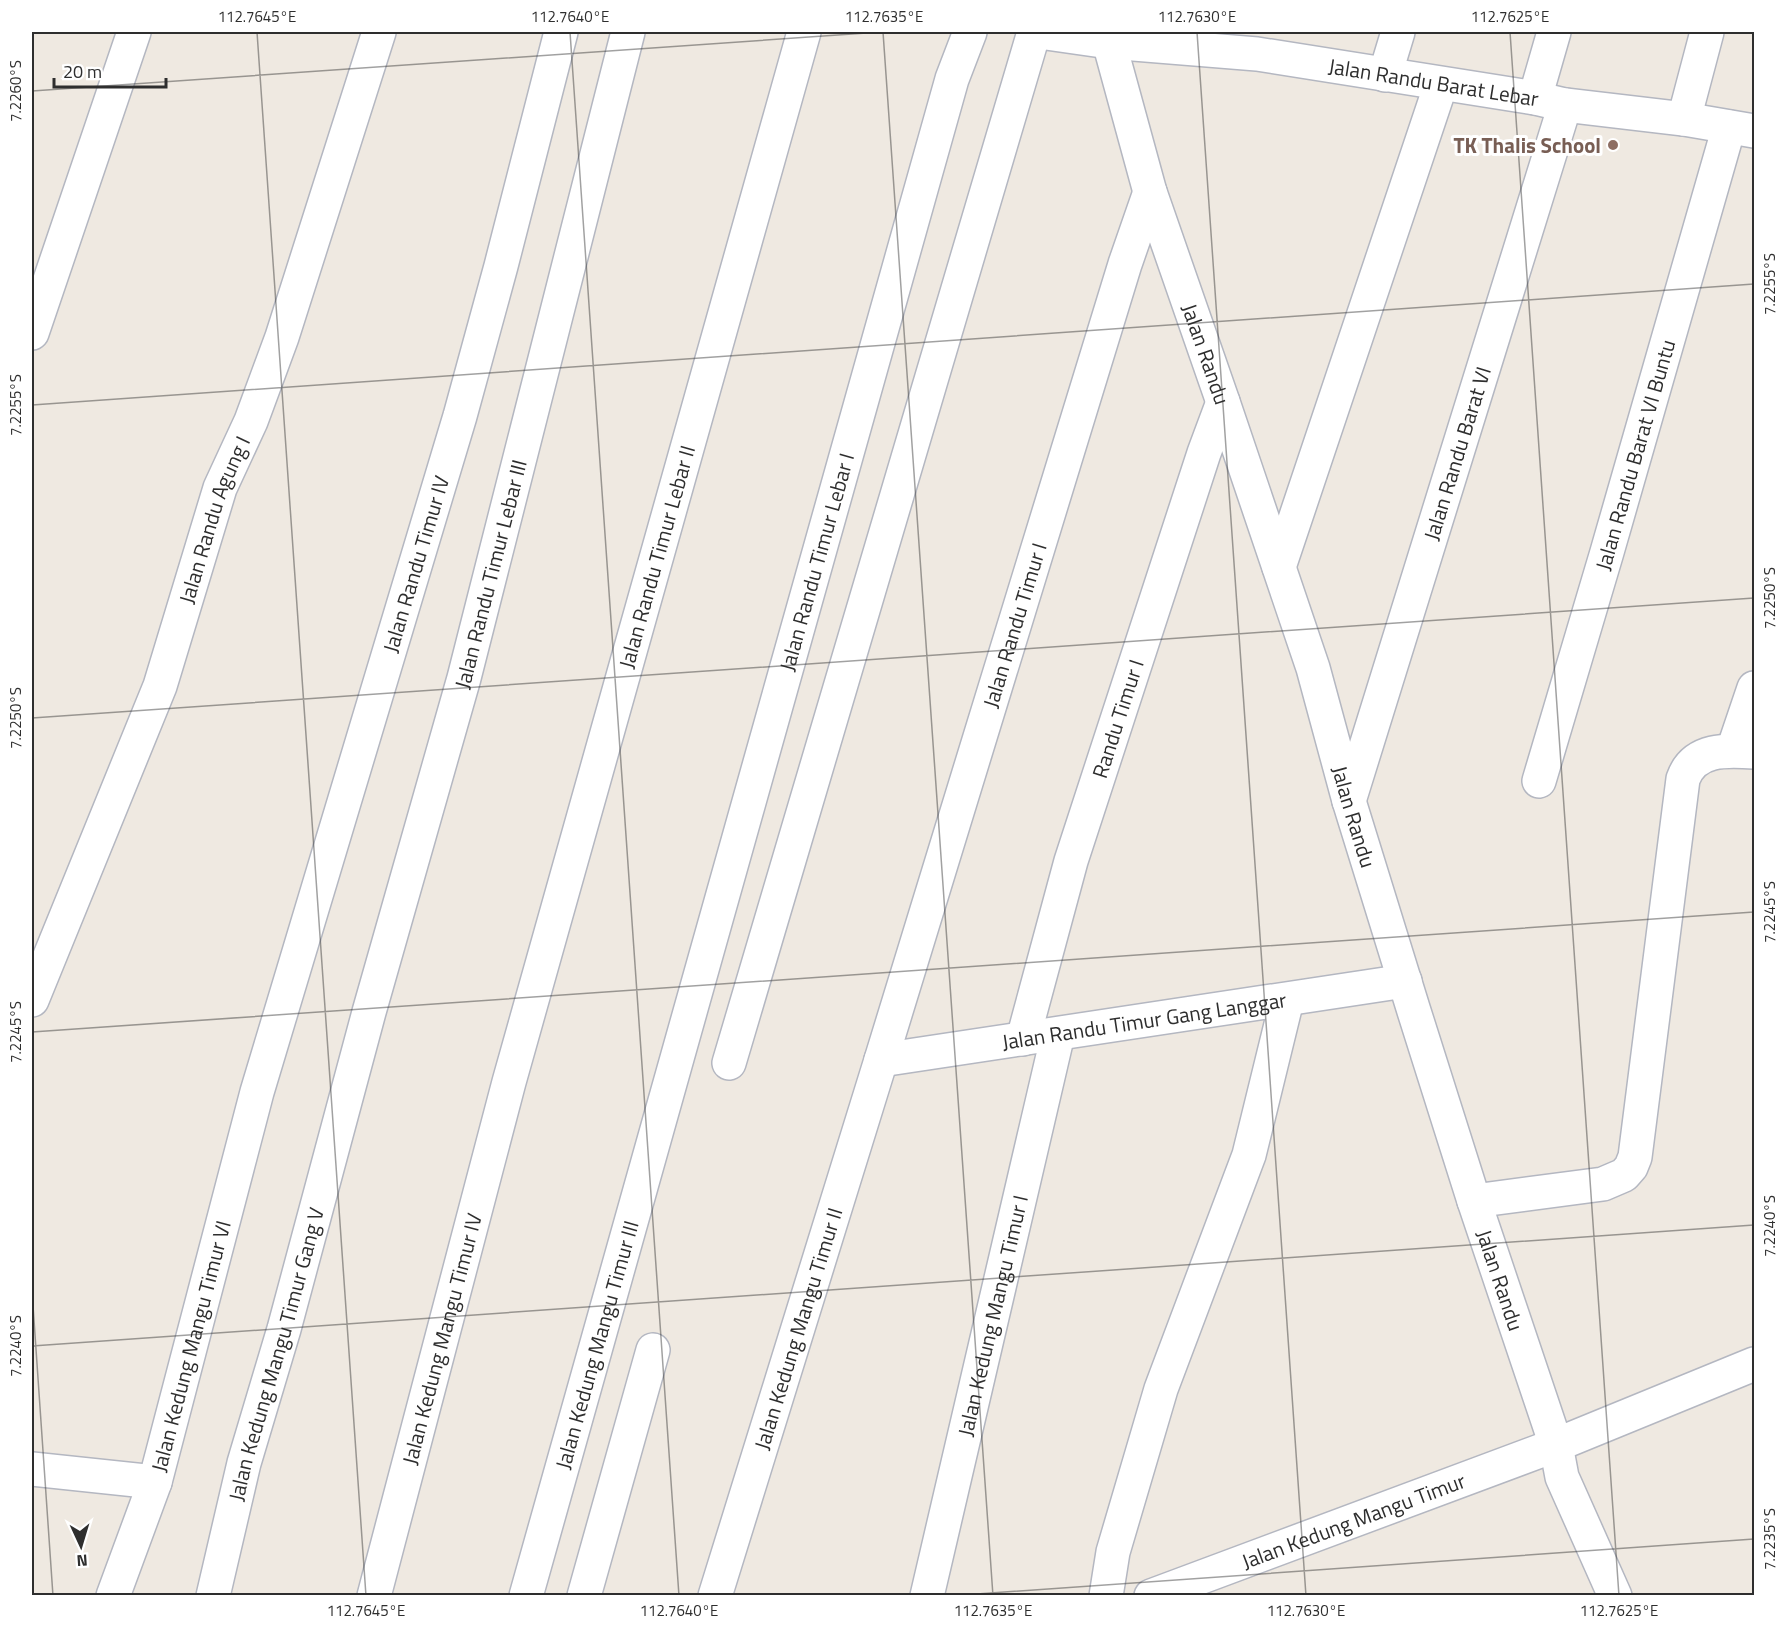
<svg xmlns="http://www.w3.org/2000/svg" width="1786" height="1627" viewBox="0 0 1786 1627" font-family="'Titillium Web',sans-serif">
<rect width="100%" height="100%" fill="#efe9e1"/>
<g fill="none" stroke-linecap="round" stroke-linejoin="round">
<defs>
<g id="street">
<path id="s1" d="M1039 32 1109 42 1257 54 1535 98 1565 105 1684 119 1754 131"/>
<path d="M1385 75 1398 32"/>
<path d="M1535 98 1554 32"/>
<path d="M1684 119 1707 32"/>
<path d="M32 333 134 32"/>
<path d="M1279 567 1441 84"/>
<path d="M1733 750 1754 688"/>
<path id="s2" d="M1539 781 1607 552 1729 127"/>
<path id="s3" d="M1349 801 1565 105"/>
<path id="s4" d="M32 1000 160 686 220 488 251 421 282 337 379 32"/>
<path id="s5" d="M1023 1039 1071 861 1204 453 1223 402"/>
<path id="s6" d="M881 1060 1405 981"/>
<path d="M729 1063 1034 32"/>
<path d="M1474 1201 1603 1184 1624 1175 1631 1167 1635 1157 1683 779C1694 748 1727 750 1754 752"/>
<path d="M1556 1445 1562 1477 1615 1596"/>
<path d="M32 1469 155 1482"/>
<path id="s7" d="M113 1596 155 1482 257 1092 460 416 501 266 561 32"/>
<path id="s8" d="M213 1596 244 1463 284 1329 369 1012 464 678 628 32"/>
<path id="s9" d="M374 1596 509 1082 804 32"/>
<path id="s10" d="M526 1596 952 79 970 32"/>
<path d="M584 1596 653 1350"/>
<path id="s11" d="M715 1596 881 1060 1125 264 1150 192"/>
<path id="s12" d="M927 1596 1058 1034"/>
<path d="M1106 1596 1113 1552 1161 1389 1249 1155 1287 1000"/>
</g>
<g id="secondary">
<path id="s13" d="M1104 32 1109 42 1150 192 1223 402 1313 668 1349 801 1413 1008 1474 1201 1556 1445"/>
<path id="s14" d="M1151 1596 1556 1445 1754 1364"/>
</g>
</defs>
<use href="#street" stroke="#b4b7c1" stroke-width="36"/>
<use href="#secondary" stroke="#b4b7c1" stroke-width="36"/>
<use href="#street" stroke="#fff" stroke-width="33"/>
<use href="#secondary" stroke="#fff" stroke-width="33"/>
</g>
<path fill="none" stroke="#2e2e2e" stroke-width="1.5" stroke-opacity="0.45" d="M257 32 366 1596M570 32 679 1596M883 32 993 1596M1197 32 1306 1596M1510 32 1619 1596M32 91 881 32M32 405 1754 284M32 718 1754 598M32 1032 1754 912M32 1291 53 1596M32 1346 1754 1225M949 1596 1754 1539"/>
<circle fill="#8d6e63" stroke="#fff" stroke-width="2" cx="1613" cy="145" r="6"/>
<g text-anchor="middle" dominant-baseline="central" stroke-width="6" stroke-linejoin="round" paint-order="stroke">
<g font-size="21" fill="#2e2e2e" stroke="#fff">
<text stroke="none"><textPath href="#s1" startOffset="398">Jalan Randu Barat Lebar</textPath></text>
<text stroke="none"><textPath href="#s13" startOffset="338">Jalan Randu</textPath></text>
<text stroke="none"><textPath href="#s3" startOffset="364">Jalan Randu Barat VI</textPath></text>
<text stroke="none"><textPath href="#s2" startOffset="340">Jalan Randu Barat VI Buntu</textPath></text>
<text stroke="none"><textPath href="#s4" startOffset="514">Jalan Randu Agung I</textPath></text>
<text stroke="none"><textPath href="#s9" startOffset="1077">Jalan Randu Timur Lebar II</textPath></text>
<text stroke="none"><textPath href="#s10" startOffset="1074">Jalan Randu Timur Lebar I</textPath></text>
<text stroke="none"><textPath href="#s7" startOffset="1076">Jalan Randu Timur IV</textPath></text>
<text stroke="none"><textPath href="#s8" startOffset="1059">Jalan Randu Timur Lebar III</textPath></text>
<text stroke="none"><textPath href="#s11" startOffset="1016">Jalan Randu Timur I</textPath></text>
<text stroke="none"><textPath href="#s5" startOffset="334">Randu Timur I</textPath></text>
<text stroke="none"><textPath href="#s13" startOffset="824">Jalan Randu</textPath></text>
<text stroke="none"><textPath href="#s6" startOffset="266">Jalan Randu Timur Gang Langgar</textPath></text>
<text stroke="none"><textPath href="#s13" startOffset="1310">Jalan Randu</textPath></text>
<text stroke="none"><textPath href="#s12" startOffset="288">Jalan Kedung Mangu Timur I</textPath></text>
<text stroke="none"><textPath href="#s11" startOffset="280">Jalan Kedung Mangu Timur II</textPath></text>
<text stroke="none"><textPath href="#s9" startOffset="266">Jalan Kedung Mangu Timur IV</textPath></text>
<text stroke="none"><textPath href="#s10" startOffset="261">Jalan Kedung Mangu Timur III</textPath></text>
<text stroke="none"><textPath href="#s7" startOffset="262">Jalan Kedung Mangu Timur VI</textPath></text>
<text stroke="none"><textPath href="#s8" startOffset="250">Jalan Kedung Mangu Timur Gang V</textPath></text>
<text stroke="none"><textPath href="#s14" startOffset="216">Jalan Kedung Mangu Timur</textPath></text>
</g>
<g font-size="21" font-weight="bold" fill="#785e54" stroke="#fff" text-anchor="end">
<text x="1601" y="145">TK Thalis School</text>
</g>
</g>
<rect width="1786" height="1627" fill="none" stroke="#ffffff" stroke-width="66"/>
<g transform="translate(81 1546) rotate(176)" stroke="#ffffff" stroke-width="4.5" paint-order="stroke">
<path d="M0-4.5L10 22L0 15L-10 22Z" fill="#2e2e2e"/>
<text y="-9" font-size="16" font-weight="bold" text-anchor="middle" fill="#2e2e2e">N</text>
</g>
<path d="M54 78v9h112v-9" fill="none" stroke="#2e2e2e" stroke-width="3"/>
<text x="63" y="78" font-size="18" fill="#2e2e2e" stroke="#ffffff" stroke-width="4.5" paint-order="stroke">20 m</text>
<rect x="33" y="33" width="1720" height="1561" fill="none" stroke="#2e2e2e" stroke-width="2"/>
<g font-size="15" text-anchor="middle" fill="#2e2e2e">
<text x="257" y="22">112.7645°E</text>
<text x="570" y="22">112.7640°E</text>
<text x="884" y="22">112.7635°E</text>
<text x="1197" y="22">112.7630°E</text>
<text x="1510" y="22">112.7625°E</text>
<text transform="translate(16 91) rotate(-90)" y="5">7.2260°S</text>
<text transform="translate(1770 284) rotate(-90)" y="5">7.2255°S</text>
<text transform="translate(16 405) rotate(-90)" y="5">7.2255°S</text>
<text transform="translate(1770 598) rotate(-90)" y="5">7.2250°S</text>
<text transform="translate(16 718) rotate(-90)" y="5">7.2250°S</text>
<text transform="translate(1770 912) rotate(-90)" y="5">7.2245°S</text>
<text transform="translate(16 1032) rotate(-90)" y="5">7.2245°S</text>
<text transform="translate(1770 1226) rotate(-90)" y="5">7.2240°S</text>
<text transform="translate(16 1346) rotate(-90)" y="5">7.2240°S</text>
<text transform="translate(1770 1539) rotate(-90)" y="5">7.2235°S</text>
<text x="366" y="1616">112.7645°E</text>
<text x="679" y="1616">112.7640°E</text>
<text x="993" y="1616">112.7635°E</text>
<text x="1306" y="1616">112.7630°E</text>
<text x="1619" y="1616">112.7625°E</text>
</g>
</svg>
